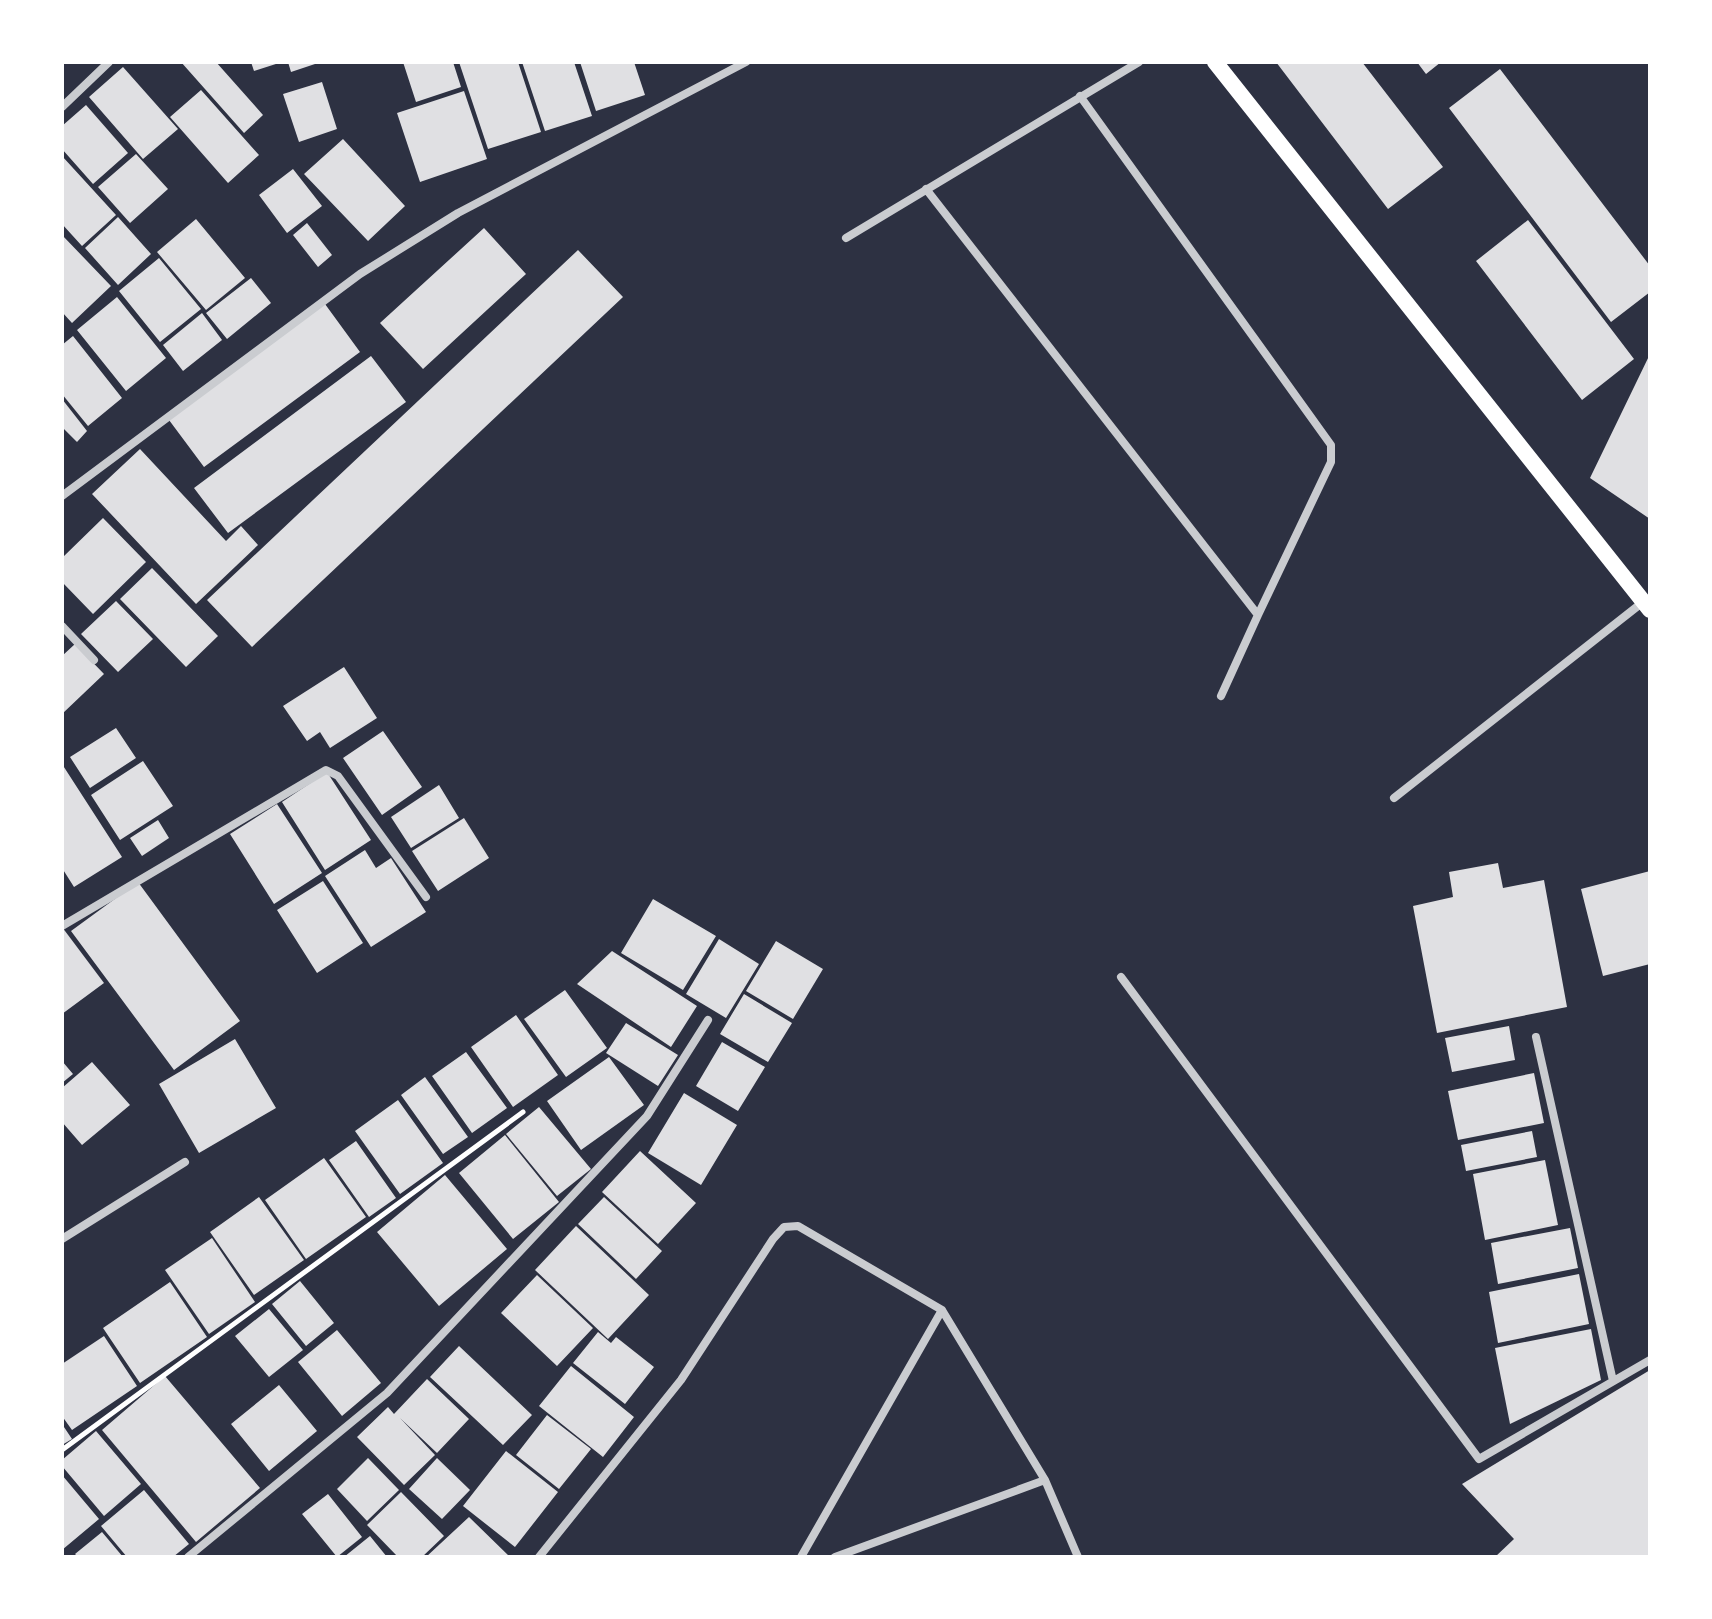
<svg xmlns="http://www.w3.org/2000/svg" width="1712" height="1619" viewBox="0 0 1712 1619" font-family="Barlow,sans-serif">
<rect width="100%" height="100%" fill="#2d3142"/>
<path fill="#e0e0e3" d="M181 62H216L263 115 244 133Z
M251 62H279V63L254 71Z
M288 62H318V63L291 72Z
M403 62H453L461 87 416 102Z
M459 62H518L541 132 488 149Z
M522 62H574L592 116 545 131Z
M580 62H634L645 95 596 111Z
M1276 62H1362L1443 167 1388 209Z
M1417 62H1441L1426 74Z
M123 67 178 129 143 159 89 97Z
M1500 69 1650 266V292L1611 322 1449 108Z
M322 82 337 129 299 142 283 94Z
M201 90 259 155 228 183 170 117Z
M464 91 487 159 420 182 397 113Z
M86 105 128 153 93 184 62 149V126Z
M343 139 405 206 368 241 304 174Z
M136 154 168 189 130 223 98 187Z
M62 156 116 215 82 246 62 224Z
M293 169 322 206 287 233 259 195Z
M118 217 151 254 118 285 85 248Z
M196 219 245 278 206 310 157 252Z
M1528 220 1634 359 1582 400 1476 261Z
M307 223 332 255 318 267 293 235Z
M484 228 526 274 423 369 380 323Z
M62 235 111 286 72 323 62 312Z
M578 250 623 297 252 647 207 600Z
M159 258 201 309 160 342 119 291Z
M251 278 271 303 227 339 206 313Z
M117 297 166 358 126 391 77 330Z
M325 304 360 352 204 467 169 420Z
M202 313 222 340 183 371 163 345Z
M73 336 122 398 88 426 62 394V345Z
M1650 354V519L1590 478Z
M371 356 406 402 228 533 194 488Z
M62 399 87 431 77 442 62 427Z
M140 449 226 541 241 526 258 545 196 604 92 494Z
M103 518 146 562 93 614 62 582V558Z
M152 568 218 636 186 667 120 599Z
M116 601 153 639 118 672 81 634Z
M75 644 104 674 62 714V656Z
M344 667 377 718 330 748 320 732 307 741 283 706Z
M116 728 136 758 90 788 70 757Z
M383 731 422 787 382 815 343 758Z
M143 761 173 806 120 840 91 795Z
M62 764 122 857 74 887 62 868Z
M327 772 371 840 325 870 282 802Z
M439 785 459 818 411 848 391 817Z
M277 804 322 873 274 904 230 834Z
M464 818 489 858 438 891 412 851Z
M158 820 169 838 142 856 130 838Z
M365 850 376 868 391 858 426 912 371 947 325 876Z
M1498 863 1503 888 1544 880 1567 1007 1437 1033 1413 906 1453 897 1449 872Z
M1650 871V964L1603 976 1581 889Z
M323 881 363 943 317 973 277 910Z
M138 882 240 1021 174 1070 71 931Z
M653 899 716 936 683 990 621 953Z
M62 927 104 983 62 1014Z
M719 939 759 964 726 1018 686 994Z
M776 941 823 969 793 1019 746 991Z
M612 951 697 1006 671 1047 577 984Z
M565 990 607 1048 566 1077 524 1019Z
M744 994 792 1023 768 1062 720 1034Z
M516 1015 558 1075 513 1107 471 1047Z
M626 1023 678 1055 658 1086 606 1053Z
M1509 1026 1515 1060 1452 1072 1445 1038Z
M235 1039 276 1108 199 1153 159 1084Z
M722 1042 765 1067 738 1111 696 1086Z
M466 1052 507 1108 472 1133 432 1076Z
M609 1057 644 1105 581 1150 547 1101Z
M62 1061 73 1074 62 1083Z
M92 1062 130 1105 82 1145 62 1122V1088Z
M1534 1073 1544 1123 1458 1140 1448 1091Z
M425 1077 468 1137 443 1154 401 1095Z
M684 1093 737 1125 701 1185 648 1153Z
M398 1100 443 1163 400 1194 355 1131Z
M539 1107 591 1169 557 1196 506 1134Z
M1532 1131 1537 1157 1466 1171 1461 1145Z
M505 1135 559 1202 513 1239 459 1173Z
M356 1141 396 1198 369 1217 329 1160Z
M640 1151 696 1203 658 1244 602 1192Z
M324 1158 366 1217 306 1259 265 1200Z
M1545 1160 1558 1225 1485 1240 1473 1174Z
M445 1175 507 1249 439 1306 377 1232Z
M259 1197 304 1260 254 1295 210 1232Z
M604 1197 662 1251 636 1279 578 1224Z
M576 1226 649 1295 608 1339 535 1270Z
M1570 1228 1578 1268 1498 1284 1491 1243Z
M212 1238 255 1302 209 1334 165 1270Z
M1579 1274 1589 1324 1498 1343 1489 1292Z
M537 1275 593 1328 557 1366 501 1313Z
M300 1281 334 1323 306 1346 272 1304Z
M170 1282 207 1337 140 1383 103 1328Z
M269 1309 303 1350 269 1377 235 1336Z
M1591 1329 1601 1380 1510 1424 1495 1348Z
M337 1330 381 1383 342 1416 298 1362Z
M598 1332 611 1343 616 1337 654 1367 625 1404 573 1363Z
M104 1336 137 1386 72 1430 62 1416V1364Z
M459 1346 532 1415 503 1445 430 1377Z
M571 1366 634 1417 603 1457 539 1406Z
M1650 1370V1557H1495L1514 1539 1462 1484Z
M165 1376 260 1488 196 1542 102 1430Z
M427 1379 469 1419 437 1453 400 1418 435 1455 404 1485 357 1437 388 1407 394 1414Z
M279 1385 317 1431 269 1471 231 1424Z
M547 1415 591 1449 559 1489 516 1455Z
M62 1424 72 1439 62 1445Z
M96 1431 141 1484 104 1516 62 1466V1460Z
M506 1451 558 1492 515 1547 463 1506Z
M368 1458 399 1490 367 1521 337 1489Z
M437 1458 470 1490 442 1519 409 1489Z
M62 1475 99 1519 62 1550Z
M144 1490 189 1544 173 1557H127L101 1526Z
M401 1492 444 1536 422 1557H398L367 1525Z
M328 1494 362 1537 337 1557 302 1514Z
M469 1517 510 1557H426Z
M102 1532 123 1557H78L75 1554Z
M370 1536 387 1557H344Z"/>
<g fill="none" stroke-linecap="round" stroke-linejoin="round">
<path stroke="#fff" stroke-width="5" d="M62 1450 523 1112"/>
<path stroke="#caccd0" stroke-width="8" d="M62 107 109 62
M926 189 1258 615 1331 462V445L1080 96
M846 238 1139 62
M62 496 360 274 458 213 746 62
M62 626 94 660
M1221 696 1258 615
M1394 798 1643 602
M62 926 326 770 338 776 426 897
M1121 977 1479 1459 1650 1360
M1536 1037 1613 1381
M62 1239 185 1162
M188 1557 387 1393 647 1116 708 1020
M539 1557 681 1380 773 1239 784 1227 798 1226 942 1310 1045 1480 1078 1557
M801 1557 942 1310
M835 1557 1045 1480"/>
<path stroke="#fff" stroke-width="16" d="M1215 62 1650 610"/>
</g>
<rect width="1712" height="1619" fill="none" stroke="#ffffff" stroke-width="128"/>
</svg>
